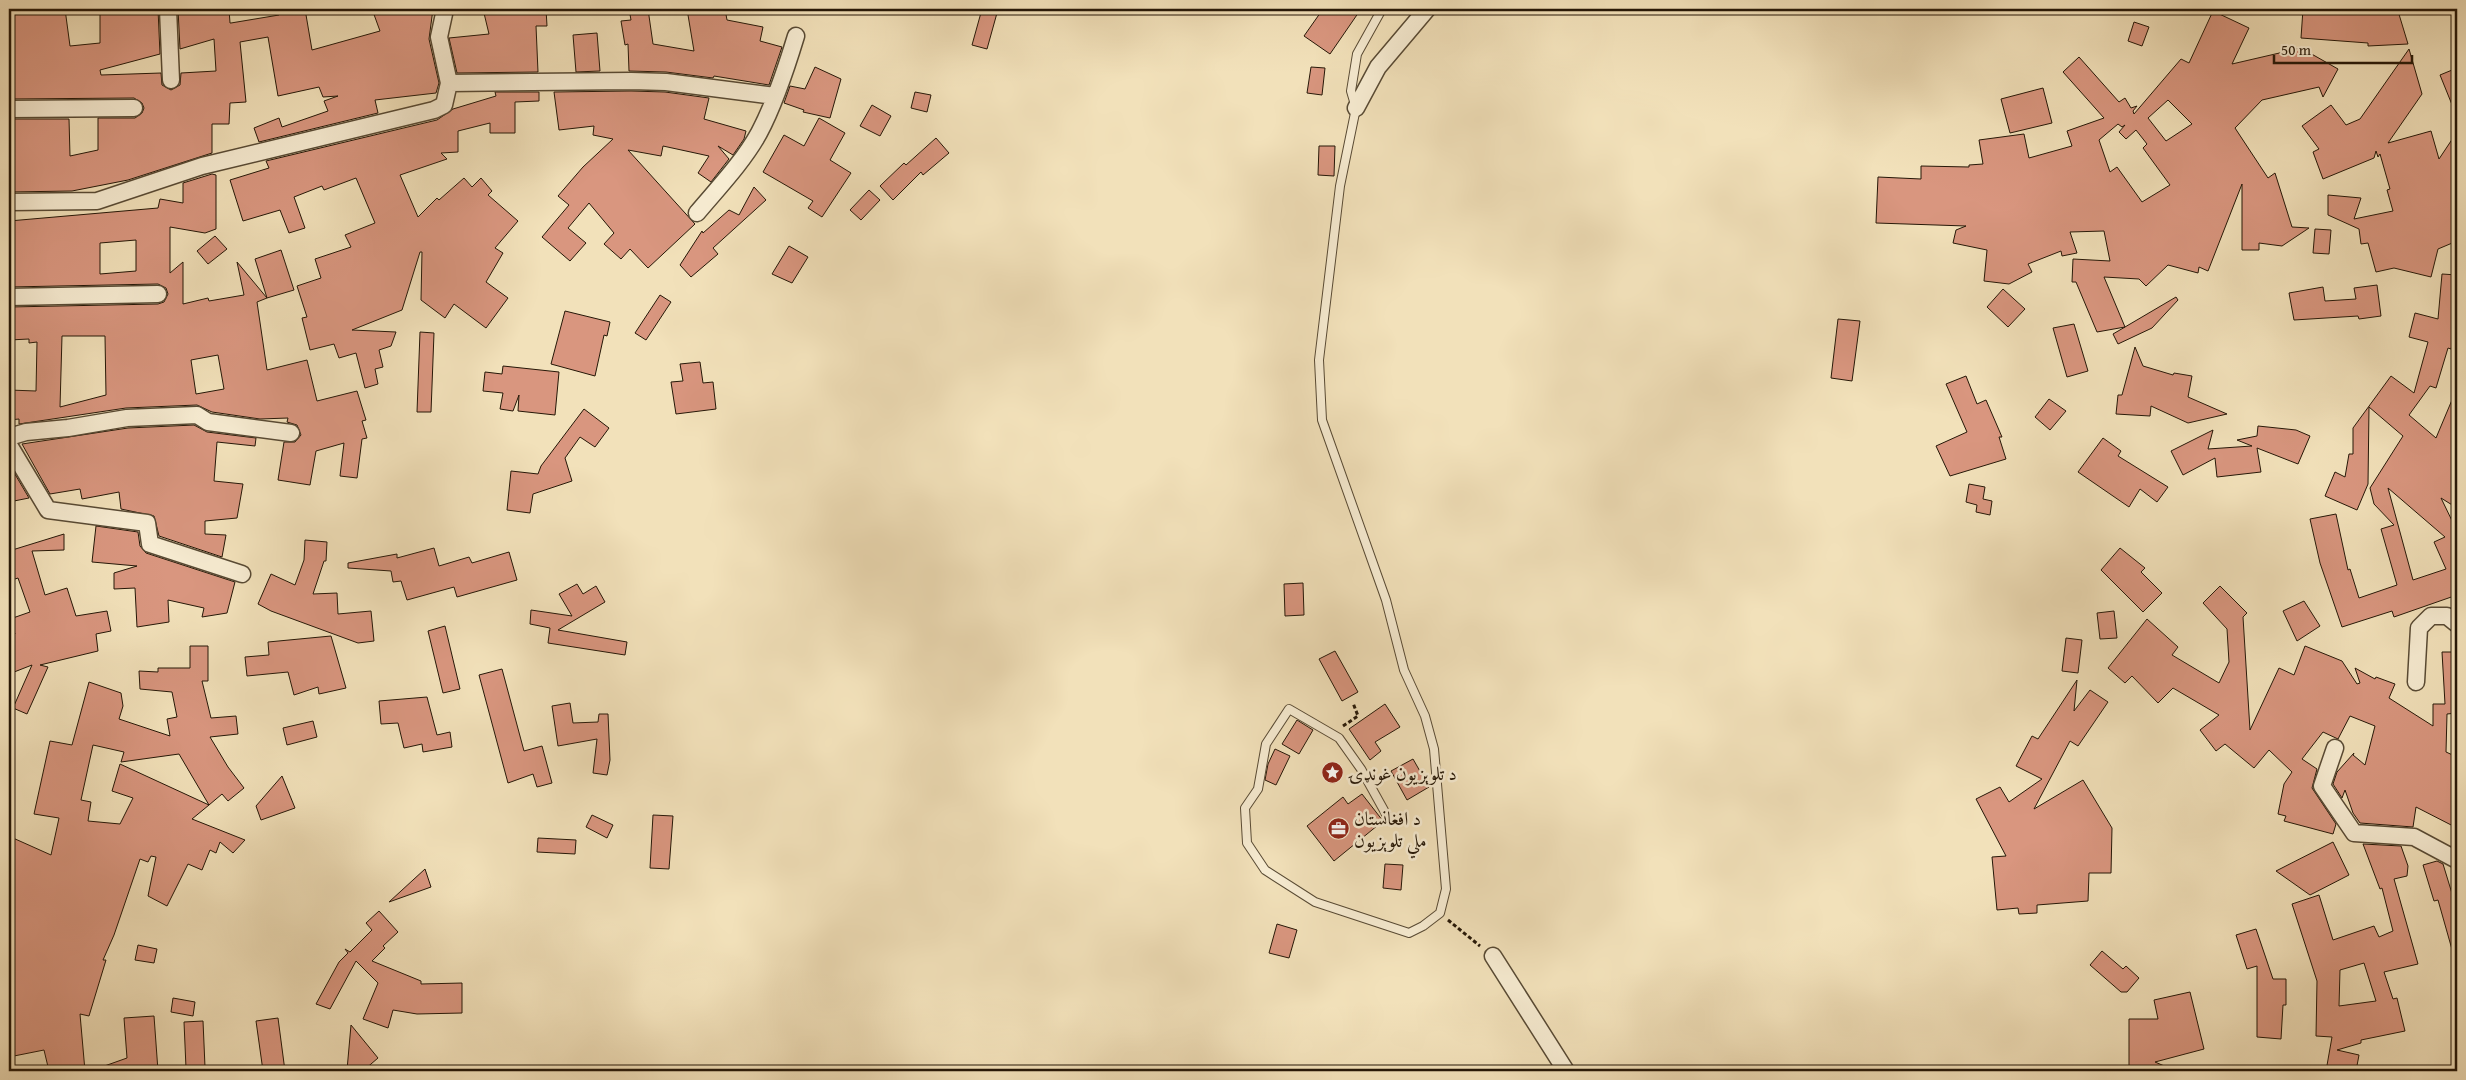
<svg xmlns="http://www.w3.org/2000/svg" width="2466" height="1080" viewBox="0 0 2466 1080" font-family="'Gentium Book Plus',Amiri,serif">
<rect width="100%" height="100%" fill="#f2e1ba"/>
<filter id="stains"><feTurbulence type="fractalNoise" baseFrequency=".004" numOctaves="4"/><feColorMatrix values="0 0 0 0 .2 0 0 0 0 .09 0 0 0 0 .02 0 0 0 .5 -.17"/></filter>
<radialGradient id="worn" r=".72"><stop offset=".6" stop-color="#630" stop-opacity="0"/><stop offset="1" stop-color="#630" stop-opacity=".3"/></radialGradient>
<path fill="#d9967f" stroke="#251707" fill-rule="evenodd" d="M9 9H65L70 46 100 43V9H158L160 54 100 70 101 75 161 73 162 85 171 90 180 85 181 73 216 71 214 39 180 49 178 9H229L230 23H231L279 15 278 9H305L312 50 380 31 372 9H433L429 39 439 83 436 93 375 100 378 113 259 142 254 128 279 118 282 127 328 111 324 101 338 96 323 97 319 87 278 96 268 37 240 42 246 102 230 103 229 124H212V153L128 180 72 191 9 192V119H69L70 156 98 150V118H135L142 113 144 108 142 103 134 98 9 99Z
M483 9H546L547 26H536L538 72 457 73 449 38 489 34Z
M629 9H648L653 44 694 51 687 9H725L727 20 763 27 760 41 782 47 769 85 714 76 713 78 666 72 629 71 628 44 625 45 621 21 631 20Z
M982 9 997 13 987 49 972 45Z
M1323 9H1361L1330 54 1304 36Z
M2303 9H2388L2389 12 2398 11 2408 44 2368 46V43L2301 38Z
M2213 11 2249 28 2232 64 2301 48 2338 69 2323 97 2319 87 2262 100 2235 128 2268 178 2275 173 2292 227 2309 228 2282 246 2259 243V250H2242V184L2208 271 2199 267 2198 273 2168 265 2146 286 2139 279 2104 277 2125 327 2176 297 2178 300 2152 328 2118 344 2113 334 2125 327 2097 332 2076 282H2072L2073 259 2110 261 2104 231 2070 232 2077 253 2062 256 2061 251 2028 264 2032 272 2009 284 1984 281 1987 250 1953 243 1956 230 1966 226 1876 223 1878 177 1921 179V166L1969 167V165L1983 164 1979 140 2024 134 2029 158 2072 146 2067 131 2104 118 2063 72 2079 57 2119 102 2125 98 2131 108 2137 106 2133 111 2134 114 2181 59 2189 63ZM2168 100 2192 124 2166 141 2148 118ZM2118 124 2122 127 2125 125 2119 132 2126 139 2136 130 2147 144 2143 148 2170 185 2142 202 2117 167 2110 172 2099 140Z
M2134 22 2149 27 2142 46 2128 41Z
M597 33 600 71 576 72 573 35Z
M2409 49 2422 94 2388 143 2431 131 2439 159 2457 132V241L2438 249 2431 277 2394 268 2376 272 2368 243 2361 244 2359 229 2328 215V195L2361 198 2354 219 2393 211 2387 190 2390 189 2380 154 2378 157 2376 151 2374 158 2323 179 2313 152 2319 149 2302 126 2331 105 2346 125 2360 119Z
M815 67 841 79 830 118 803 112 804 110 784 103 790 86 805 89Z
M1311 67 1325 68 1322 95 1307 93Z
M2457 68V117L2440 75Z
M2043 88 2052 123 2010 133 2001 99Z
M631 91 665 92 709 98 704 119 746 131 744 139 733 155 718 146 729 159 711 182 698 173 709 156 663 146 661 156 628 150 695 224 648 268 630 249 621 259 604 244 614 233 589 203 568 228 586 243 570 261 542 237 569 205 558 196 583 167 613 139 593 135 594 126 559 130 554 92Z
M495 92H539V101L515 102V133H490V123L458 131V152L441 153 447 159 400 175 418 217 437 198 439 200 464 178 472 187 481 178 492 191 488 195 518 221 495 248 503 253 486 282 508 298 486 328 454 304 445 318 421 300 422 252H420L402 310 352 330 396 332 391 346 379 350 383 367 375 369 378 384 365 388 356 353 339 358 334 344 310 350 302 318 307 317 297 286 321 278 315 259 351 247 345 235 375 223 356 178 324 190 322 186 294 197 305 228 289 233 280 210 243 221 230 180 269 168 266 161 437 120 453 109 496 96Z
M915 92 931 95 927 112 911 108Z
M872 105 891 116 880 136 860 126Z
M819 118 845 133 830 160 851 173 822 217 808 208 813 201 763 172 784 135 804 146Z
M936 138 949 153 923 175 921 172 893 200 880 186 904 163 906 165Z
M1319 146H1335L1334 176 1318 175Z
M212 174 216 175V229L205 233 170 227V273L183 262V304L208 298 209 301 244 295 237 262 267 298 257 302 267 370 307 360 317 401 357 391 366 420 362 421 367 438 362 439 357 478 340 476 344 443 316 451 310 485 278 480 284 442H295L301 435 297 425 287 422 288 418 260 419 212 412 197 405 126 408 19 424V419L9 420V390L36 391 37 342 29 343V339L9 340V307L158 304 164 302 168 294 166 288 158 284 9 287V221L158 208 160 199 183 203V183ZM136 240V271L100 274V243ZM62 336H105L106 395 60 407ZM218 355 224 389 196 394 191 360Z
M754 187 766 200 713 248 718 254 691 277 680 265 702 231 703 233 729 210 739 215Z
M869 190 880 200 861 220 850 210Z
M2315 229 2331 230 2329 254 2313 253Z
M215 236 227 249 208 264 197 251Z
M789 246 808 257 792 283 772 274Z
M281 250 294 290 267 298 255 259Z
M2442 274 2457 275V325L2451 349 2448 348 2436 388 2430 386 2409 415 2436 438 2457 388V508L2441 498 2457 531V595L2394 617 2392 611 2342 627 2320 563 2310 519 2336 514 2348 570 2350 569 2359 598 2397 585 2381 529 2394 525 2374 504 2370 488 2403 436 2369 407 2368 484 2357 510 2325 496 2335 472 2345 477 2349 454H2353V428L2391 376 2414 393 2428 342 2409 337 2415 313 2438 319ZM2388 488 2445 537 2434 542 2446 569 2413 580Z
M2377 285 2381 316 2359 319 2358 316 2294 320 2289 293 2323 287 2325 301 2356 299 2354 288Z
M2003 289 2025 309 2008 327 1987 307Z
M660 295 671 302 646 340 635 333Z
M565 311 610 322 607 336 604 335 595 376 551 364Z
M1838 319 1860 321 1852 381 1831 378Z
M2074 324 2088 371 2067 377 2053 328Z
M420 332 434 333 431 412H417Z
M2135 347 2143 366 2173 375 2174 373 2192 376 2188 397 2227 414 2188 423 2151 406 2150 416 2116 414 2118 395H2122Z
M700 362 703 383 713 382 716 409 676 414 671 382 683 381 680 364Z
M503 366 559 372 555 415 518 411 519 395 513 411 500 409 503 393 483 391 485 372 502 374Z
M1966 376 1977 404 1986 400 2002 437H1999L2006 459 1950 476 1936 446 1967 432 1946 384Z
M2049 399 2066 411 2050 430 2035 417Z
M584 409 609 428 595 447 580 437 565 458 572 481 533 494 530 513 507 510 511 471 538 474 541 466Z
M194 425 207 432 256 438 255 446 217 442 214 481 243 484 237 518 205 521V534L226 535 222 557 159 536 154 516 121 509 119 492 82 499 80 489 50 494 22 444 128 428Z
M2258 426 2296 430 2310 436 2298 464 2257 448 2261 472 2217 477 2215 458 2183 475 2171 451 2213 430 2208 449 2252 446 2237 440 2257 436Z
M2103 438 2121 451 2118 456 2168 487 2157 502 2140 489 2129 507 2078 472Z
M9 464 29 498 9 502Z
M1969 484 1985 487 1983 499 1992 501 1990 515 1976 512 1977 505 1966 502Z
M96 526 138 532 140 546 146 553 235 582 227 613 202 617 204 608 168 600 169 622 137 627 135 588 114 589V573L137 566 92 562Z
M64 534V550L32 551 45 595 67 588 76 616 107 611 111 631 96 634 98 651 40 665 48 667 27 714 13 708 32 665 9 674V636L15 634 10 619 30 612 18 578 9 581V551Z
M305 540 327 542 326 561H324L313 594 337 593 338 614 371 611 374 641 358 643 271 611 258 604 271 574 295 585 304 560Z
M434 548 439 566 469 557 472 563 509 552 517 580 457 597 454 587 407 600 401 581 393 582 391 571 348 568V563L397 554V558Z
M2120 548 2145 568 2141 572 2162 593 2143 612 2101 570Z
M1303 583 1304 615 1285 616 1284 584Z
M577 584 583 594 596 586 605 602 558 630 627 642 625 655 548 643 550 628 530 624 531 610 572 616 559 594Z
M2220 586 2247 613 2243 617 2250 730 2279 668 2294 675 2305 646 2342 661 2357 684 2360 683 2355 668 2375 679 2376 677 2395 684 2389 698 2433 726V704H2445L2442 652H2457V713L2447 714 2446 752 2457 757V828L2416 807 2413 827 2360 823 2353 813 2345 790 2342 798 2333 784 2337 772 2354 753 2353 755 2365 765 2375 726 2350 716 2338 739 2323 732 2302 759 2317 769 2312 788 2336 824 2333 834 2284 821 2286 816 2278 814 2284 784 2292 772 2269 750 2254 768 2225 744 2216 751 2200 730 2219 715 2173 688 2158 703 2132 676 2125 683 2108 668 2147 619 2178 647 2172 655 2219 683 2229 662 2227 629 2203 603Z
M2304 601 2320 626 2297 641 2283 611Z
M2114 611 2117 638 2100 639 2097 613Z
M445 626 460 689 443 693 428 631Z
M331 636 346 688 319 694 318 687 294 695 288 672 247 676 245 657 269 655 268 642Z
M2066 638 2082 640 2078 673 2062 671Z
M190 646H208V681H202L211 718 236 716 238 734 210 737 228 767 244 788 228 801 222 794 209 805 179 754 121 762 124 752 93 745 81 800 91 802 88 821 120 824 133 798 112 791 120 764 209 805 192 819 245 840 233 853 220 842 216 853 210 850 202 870 188 864 167 906 148 896 156 857 151 856 148 862 140 859 114 935 103 960H106L89 1016 80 1014 85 1071H49L44 1050 9 1057V846L13 838 51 855 59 818 34 814 50 741 72 745 89 682 121 693 123 706 119 719 170 736 167 719 177 717 172 692 140 689 139 671 158 672V668H190Z
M1335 651 1358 692 1342 701 1319 659Z
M502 669 524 751 542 746 552 783 537 787 533 774 508 783 479 675Z
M2077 680 2074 711 2090 690 2108 702 2078 746 2070 741 2034 809 2083 780 2112 828 2111 873H2089L2088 901 2037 905V913L2019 914 2018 908 1997 910 1992 857 2006 856 1976 799 2000 787 2009 802 2042 779 2016 766 2032 736 2038 739Z
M427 697 437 735 450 732 452 747 423 752 422 744 404 748 398 723 381 724 379 701Z
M570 703 573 723 598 722 599 714H608L610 760 607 775 593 773 597 739 558 746 552 706Z
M1385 704 1400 727 1375 742 1381 751 1370 760 1349 729Z
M1297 720 1313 730 1299 754 1282 744Z
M313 721 317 737 287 745 283 728Z
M1275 749 1290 756 1276 785 1265 780 1268 764Z
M1413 759 1429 787 1407 800 1391 771Z
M282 776 295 808 261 820 256 806Z
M1362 794 1383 821 1334 861 1307 826 1343 797 1348 804Z
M592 815 613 825 607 838 586 827Z
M653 815 673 816 669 869 650 868Z
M538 838 576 840 575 854 537 852Z
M2333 842 2349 875 2310 895 2276 871Z
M2363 844 2401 846 2408 866 2407 876 2394 879 2418 964 2384 972 2393 999 2397 998 2405 1031 2361 1040V1043L2337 1050 2359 1055 2356 1071H2326L2332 1037 2316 1036 2317 981 2292 904 2319 895 2333 940 2374 926 2379 937 2393 931 2382 888 2380 889ZM2364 963 2376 1001 2339 1006 2340 970Z
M2437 861 2443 864 2454 900 2457 899V952L2453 953 2438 900 2434 901 2423 865Z
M1385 864 1403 865 1401 890 1383 888Z
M425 869 431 887 389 902Z
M379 911 398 932 383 946 385 948 372 961 421 981V984L462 983V1013L417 1014 393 1010 388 1028 363 1019 378 983 356 961 330 1009 316 1004 339 962 348 953 345 949 350 952 372 930 366 923Z
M1277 924 1297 930 1289 958 1269 953Z
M2256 929 2273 979H2286V1005H2283L2281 1039 2257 1037V966L2247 969 2236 935Z
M138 945 157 949 154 963 135 960Z
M2102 951 2123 969 2126 966 2139 978 2127 992H2121L2090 965Z
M2190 992 2204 1049 2155 1062 2176 1071H2129V1019H2158L2154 1000Z
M173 998 195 1002 193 1016 171 1012Z
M154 1016 158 1071H96V1069L127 1058 124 1018Z
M278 1018 285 1071H263L256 1021Z
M203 1021 205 1067 186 1068 184 1022Z
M351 1025 378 1058 364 1070 360 1066 347 1070Z"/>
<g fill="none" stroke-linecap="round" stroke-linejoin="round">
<defs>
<path id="service" d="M1382 9 1357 54 1351 91 1356 108 1340 186 1319 360 1322 420 1386 600 1404 670 1425 716 1434 749 1446 889 1440 913 1423 926 1409 933 1315 902 1265 870 1247 843 1245 808 1258 789 1266 744 1289 709 1339 738 1361 769 1386 814"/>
<path id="minor" d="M168 9 171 80
M449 83 631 81 666 82 775 96
M1356 108 1378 67 1427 9
M9 109 134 108
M9 202 97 201 202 166 434 110 444 105 449 83 439 37 444 14
M697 213C718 188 743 162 759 133 775 103 786 69 796 36
M9 297 158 294
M9 437 26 432 68 428 127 418 197 415 208 422 291 433
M9 445 48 510 147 523 150 544 242 574
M2416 682 2419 628 2431 616H2447L2457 624
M2335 748 2322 786 2354 833 2414 837 2457 860
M1493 956 1566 1071"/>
</defs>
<use href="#service" stroke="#584a34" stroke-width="10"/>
<use href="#minor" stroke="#584a34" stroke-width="19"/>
<path stroke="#251707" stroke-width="3" stroke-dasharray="4 2.5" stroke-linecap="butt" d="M1343 726 1358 716 1353 703
M1448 920 1480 946"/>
<use href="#service" stroke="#f7ecd2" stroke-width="8"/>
<use href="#minor" stroke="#f7ecd2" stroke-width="16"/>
</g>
<defs>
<symbol id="sight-disc" viewBox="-11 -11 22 22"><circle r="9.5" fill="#8f2418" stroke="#f7ecd2"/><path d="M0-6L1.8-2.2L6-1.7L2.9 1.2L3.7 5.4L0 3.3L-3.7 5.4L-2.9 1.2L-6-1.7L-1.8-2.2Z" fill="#fff"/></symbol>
<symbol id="office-disc" viewBox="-11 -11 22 22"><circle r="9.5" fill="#8f2418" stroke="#f7ecd2"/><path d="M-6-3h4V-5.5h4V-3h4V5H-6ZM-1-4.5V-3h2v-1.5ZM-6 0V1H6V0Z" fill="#fff"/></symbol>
</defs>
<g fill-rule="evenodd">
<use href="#sight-disc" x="1320" y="760" width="25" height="25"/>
<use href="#office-disc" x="1326" y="816" width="25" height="25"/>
</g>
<g text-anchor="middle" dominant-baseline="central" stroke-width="5" stroke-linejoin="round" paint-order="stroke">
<g font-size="19" fill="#251707" stroke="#f7ecd2" text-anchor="start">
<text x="1349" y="773">د تلوېزیون غونډۍ</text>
<text x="1354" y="818">د افغانستان<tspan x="1354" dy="22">ملي تلوېزیون</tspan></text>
</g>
</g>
<rect width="2466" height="1080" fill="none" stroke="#f2e1ba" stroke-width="30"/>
<rect x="10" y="10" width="2446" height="1060" fill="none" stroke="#251707" stroke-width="2.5"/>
<rect x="15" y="15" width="2436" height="1050" fill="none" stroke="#251707"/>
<path d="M2274 55v8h138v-8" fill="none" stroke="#251707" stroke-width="2.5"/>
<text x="2281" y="55" font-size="15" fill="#251707" stroke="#f7ecd2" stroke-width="4" paint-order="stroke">50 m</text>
<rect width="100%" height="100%" filter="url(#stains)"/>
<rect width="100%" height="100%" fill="url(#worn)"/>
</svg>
